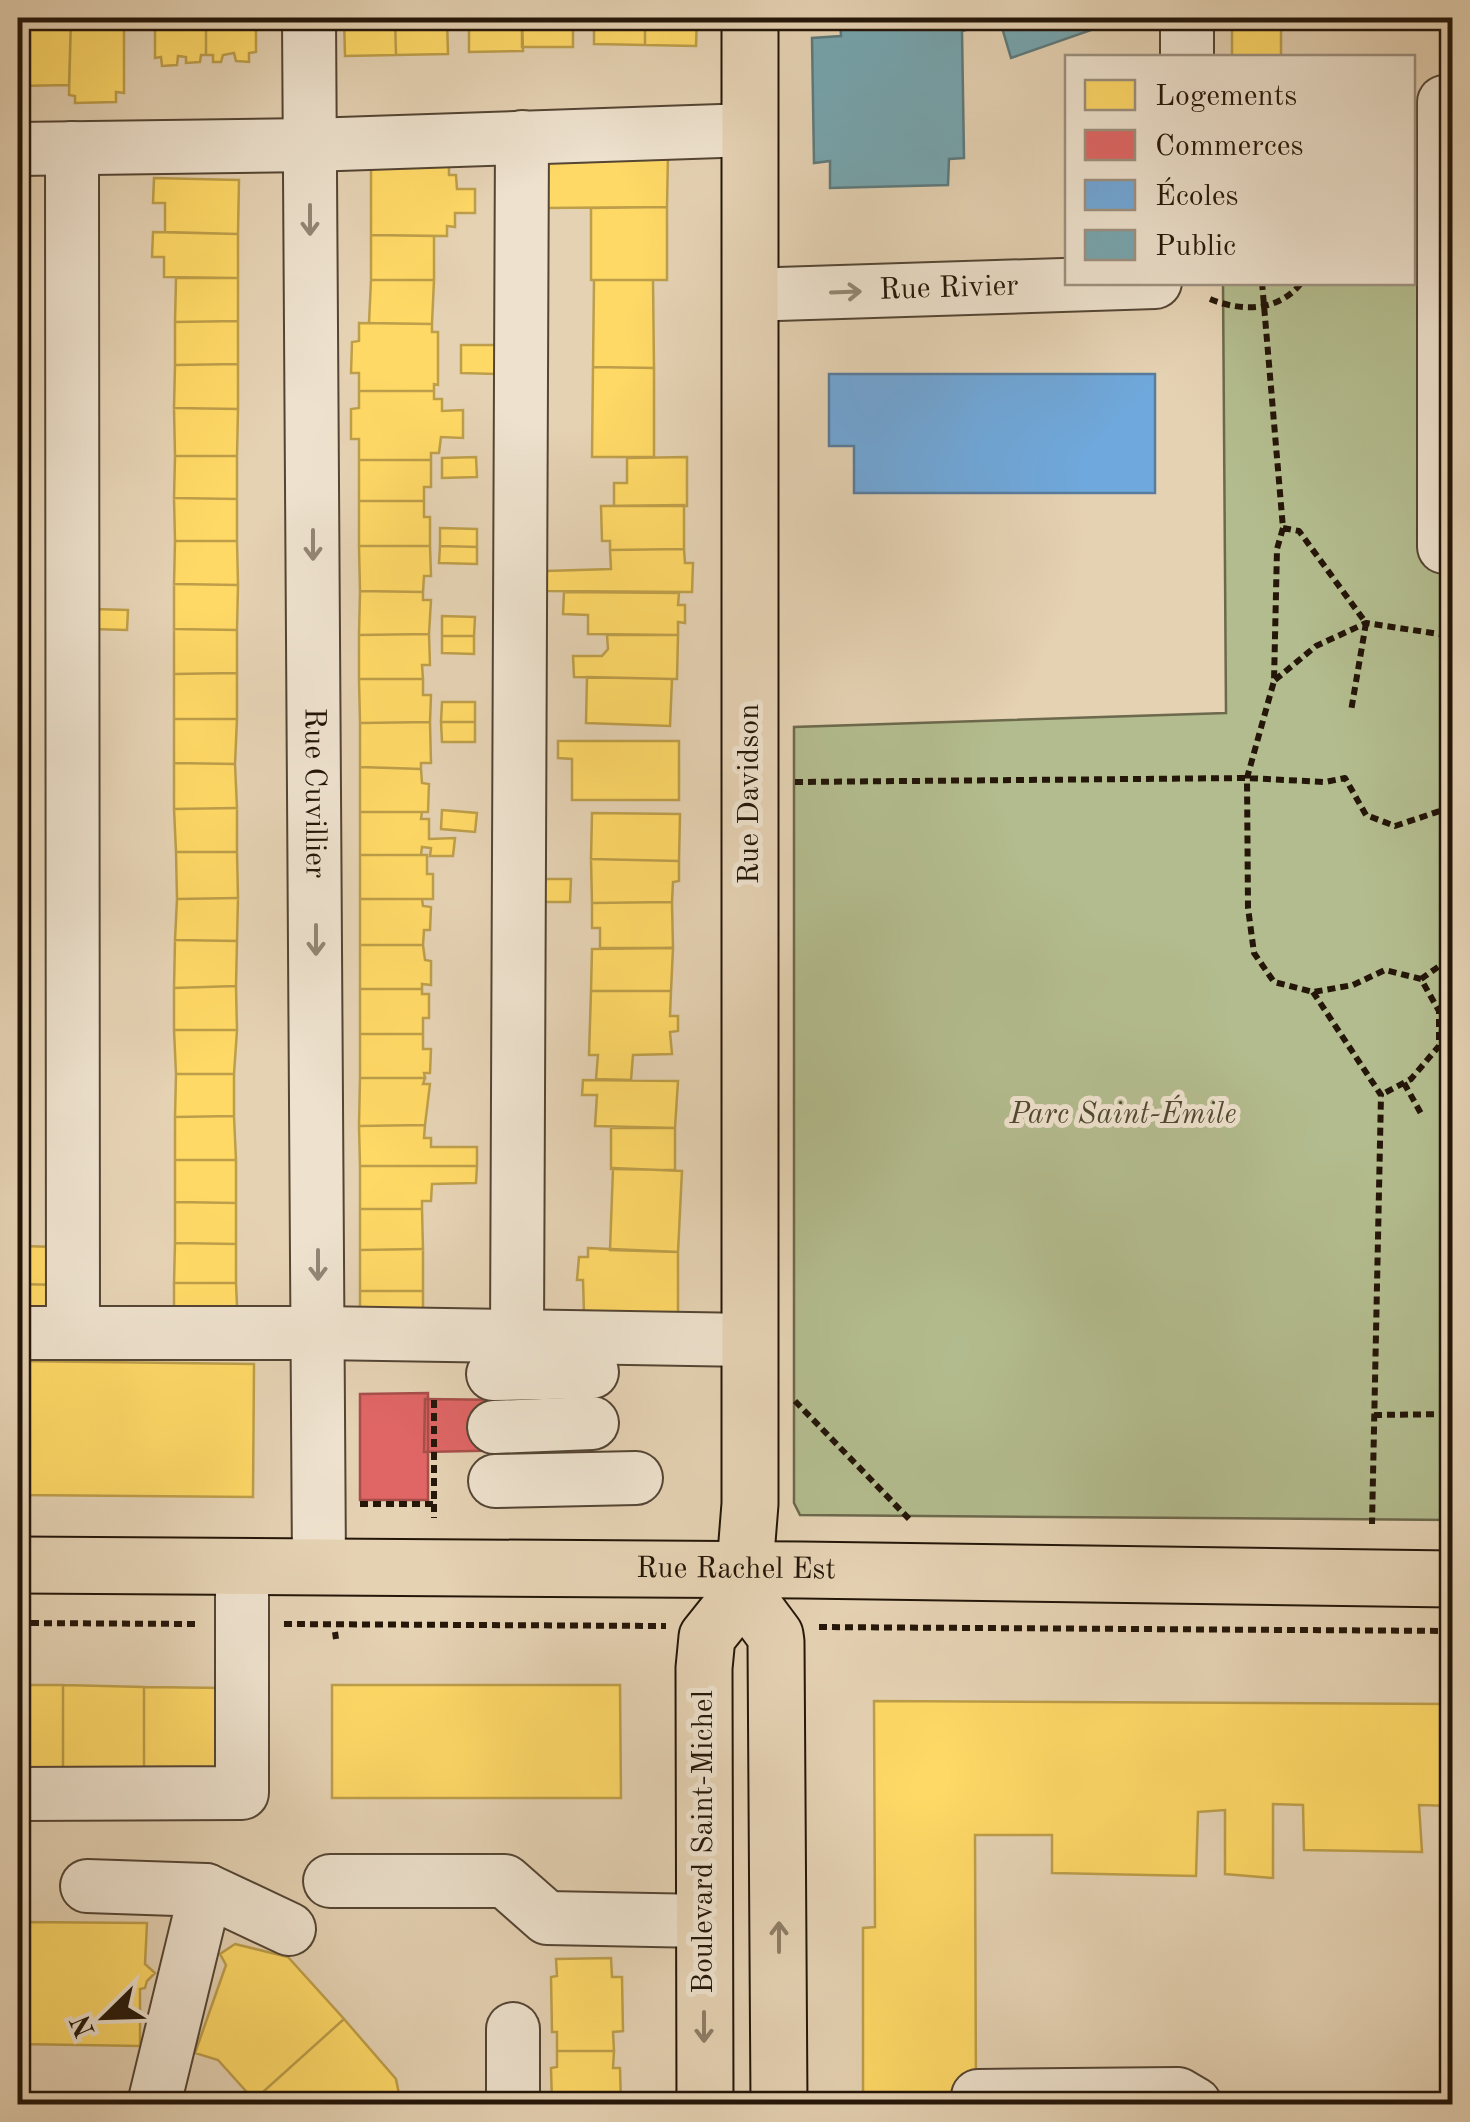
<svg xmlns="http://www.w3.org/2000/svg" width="1470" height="2122" viewBox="0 0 1470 2122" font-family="'Old Standard TT',serif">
<rect width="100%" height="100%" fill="#e5d2b3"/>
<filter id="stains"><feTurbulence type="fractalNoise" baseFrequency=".002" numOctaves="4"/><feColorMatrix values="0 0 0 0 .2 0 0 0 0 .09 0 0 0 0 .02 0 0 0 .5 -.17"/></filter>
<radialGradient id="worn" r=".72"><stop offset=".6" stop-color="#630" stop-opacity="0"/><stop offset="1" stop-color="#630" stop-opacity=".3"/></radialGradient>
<path fill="#b3bc8e" stroke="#6c694c" stroke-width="2.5" d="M1413 110H1438L1444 625H1452V1520L800 1515 794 1503V727L1226 713 1223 283 1412 282Z"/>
<path fill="#ffd966" stroke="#bd9e4a" stroke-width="2.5" d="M20 18H71L69 85 19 86Z
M71 18H124V93L116 92V102L75 103V96L69 95Z
M155 18H206V55H201L200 62 186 63V57L178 56 177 65 162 66 161 57 155 58Z
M206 18H256V52L249 53V62L236 61 234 53 223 55 221 62H213V55H206Z
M344 18H395L396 55 345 56Z
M395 18H447L448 54 396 55Z
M469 18H522L523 51 469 52Z
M522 18H573V47H522Z
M594 18H645V45L594 44Z
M645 18H697L696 46 645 45Z
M1232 18H1281V58H1232Z
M1379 18H1399V27H1379Z
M668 153 667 207 541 208 543 163 585 162 593 155Z
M371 159H449V175H456L457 189H475V213H455V227L447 226V236L371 235Z
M154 178 239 180 238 234 165 232V203H153Z
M667 207V280H591V208Z
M153 232 238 234V278L164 277V257H152Z
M371 235 434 236V280H371Z
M176 278H238V321L175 322Z
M371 280H434L432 324 369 323Z
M594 280H653L654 368 593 367Z
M238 321V364L175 365V322Z
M359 323 432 324V332H438V385L434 384V391H359V373H351L352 342 359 341Z
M461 345H497L496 374 461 373Z
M238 364V409L174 408 175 365Z
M593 367 654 368V457H592Z
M359 391H434V399H442V411L463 410V438L441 437 439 453H431V460H359V439H351V409L359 408Z
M174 408 238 409 237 456H175Z
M175 456H237V499L174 498Z
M476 457 477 477 442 478V458Z
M687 457V506H614V483H627V458Z
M359 460H431V487H424V501H359Z
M174 498 237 499V541H175Z
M359 501H424V517H430V546H359Z
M684 505V549L610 550V541H602L601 506Z
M440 528 477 529V547L440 546Z
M175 541H237L238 585 174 584Z
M359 546H430L431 576H424L423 592 360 591Z
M440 546 477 547V564L439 563Z
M684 549 685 563H693L692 592 545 591 546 571 611 569 610 550Z
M174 584 238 585 237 630 174 629Z
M360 591 423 592V600H431L429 634 359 635Z
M564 592 679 593 678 605H685V623L678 622V635L588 634V615L563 614Z
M94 609 128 610 127 630 92 629Z
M442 616 475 617 474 636H442Z
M174 629 237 630V673L174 674Z
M429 634 430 665H422L423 679H359V635Z
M607 635H678L677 679 574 677 573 656H602L608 649Z
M442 636H474V654L442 653Z
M237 673V719H174V674Z
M587 677 672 679 670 726 586 723Z
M18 678 28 679V766H18Z
M359 679H423V695H431L430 722 360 723Z
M442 702H475V722H441Z
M174 719H237L235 764 174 763Z
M430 722 431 763H421V769L360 767V723Z
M441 722H475V742H442Z
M558 741H679V800H572V759L558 758Z
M174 763 235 764 237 808 174 809Z
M360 767 421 769 422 783 429 784 428 812H360Z
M237 808V852H176L174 809Z
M442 810 477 813 475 832 441 829Z
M360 812H422L421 819H429V839L455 838 453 856H430L431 848 422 847 421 855H360Z
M592 813 680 814 679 861 591 859Z
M176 852H237L238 898 177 899Z
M360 855H427V874H433V899H360Z
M591 859 679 861V881L673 882 672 902 592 903Z
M537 879H571L570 902H537Z
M238 898 237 941 175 940 177 899Z
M360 899H422L423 906 431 907 430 930H424L423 945H360Z
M672 902 673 948H600V928H592V903Z
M175 940 237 941 236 986 174 988Z
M360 945H423L425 960 431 961V985L422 984V989H360Z
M673 948 671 991H591L592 949Z
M236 986 237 1030H174V988Z
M360 989H422V994H429V1018H423V1034H360Z
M591 991H671L670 1016H678V1031L670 1032 672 1054 633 1055 631 1080 596 1079 598 1055H589Z
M174 1030H237L234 1074H176Z
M360 1034H423V1049H431L430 1073H424L425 1078H360Z
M176 1074H234V1116L175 1117Z
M360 1078H425L423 1084H430L425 1125 359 1126Z
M583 1080 678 1081 675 1128 595 1126 597 1095H582Z
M234 1116 236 1160H175V1117Z
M425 1125 424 1138H431V1147H477V1166H360L359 1126Z
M611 1128H675V1170L611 1169Z
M175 1160H236V1203L175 1202Z
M360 1166H477L476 1183 432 1184 431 1201H422V1209H360Z
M613 1168 682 1171 678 1252 610 1250Z
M175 1202 236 1203V1244L175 1243Z
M360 1209H422L423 1249 360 1250Z
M175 1243 236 1244V1283H174Z
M18 1246 60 1247V1285L18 1284Z
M588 1248 678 1252V1333L584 1313 583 1280H577L579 1257H588Z
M423 1249V1291H360V1250Z
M174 1283H236L238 1327 174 1328Z
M18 1284 60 1285 59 1329 18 1328Z
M360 1291H423V1327H360Z
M18 1361 254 1364 253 1497 18 1495Z
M18 1685H63V1772L18 1771Z
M63 1685 144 1687V1774L63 1772Z
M332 1685H620L621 1798H332Z
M144 1687 226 1688V1775L144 1774Z
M874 1701 1452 1704V1806L1419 1805 1422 1852 1304 1850 1303 1805 1273 1804V1878L1225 1874V1810L1198 1812 1196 1876 1052 1873V1835H975L976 2104H863V1928L875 1927Z
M18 1922 147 1923 145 1964 155 1973 147 1981 145 1988 140 1989V2046L18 2044Z
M235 1944 288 1957 344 2019 254 2100 218 2060 195 2053 226 1965 220 1954Z
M611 1958 612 1977H622L623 2031 613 2032 614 2051H557V2032H552L551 1977 557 1976 556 1959Z
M344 2019 396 2079 401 2104H258L254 2100Z
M557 2051H614L613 2068H620L621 2104H552L551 2068 557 2067Z"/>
<path fill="#e06666" stroke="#a84e4a" stroke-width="2.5" d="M582 1390V1470L520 1468 519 1450 424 1452 425 1399 521 1400Z
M428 1393V1500H360V1394Z"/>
<path fill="#6fa8dc" stroke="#587c9d" stroke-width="2.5" d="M829 374H1155V493H854V446H829Z"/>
<path fill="#76a5af" stroke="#5d7a7d" stroke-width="2.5" d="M840 18H1091L1094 29 1011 58 1000 21 962 31 964 158 949 159 948 185 830 188V161L814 163 812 38 841 36Z"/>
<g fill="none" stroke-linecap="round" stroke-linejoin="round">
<defs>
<g id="minor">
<path id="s1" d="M309 18 319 1567"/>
<path d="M1187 18V58"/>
<path d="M1444 102V547"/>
<path d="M72 148 73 1332"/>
<path d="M18 149 310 145 750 130"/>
<path id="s2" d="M749 295 1155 282"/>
<path d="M18 1333H319L750 1340"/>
<path d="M517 1336 522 137"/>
<path d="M493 1374 592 1372"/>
<path d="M494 1427 592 1423"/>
<path d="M495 1481 636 1478"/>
<path d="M18 1794 242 1793V1566"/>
<path d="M330 1881H505L547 1918 704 1921"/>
<path d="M87 1886 206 1890 154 2104"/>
<path d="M206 1890 289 1929"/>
<path d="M513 2029V2104"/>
<path d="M978 2096 1178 2094 1195 2104"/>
</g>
<g id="major">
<path id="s3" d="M18 1565 802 1570 1452 1579"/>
<path d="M743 1592 775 1635 776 1642 779 2104"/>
<path d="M705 2104 704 1668 707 1637 743 1592 750 1504V18"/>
</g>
</defs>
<use href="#minor" stroke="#544534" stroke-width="56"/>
<use href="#major" stroke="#241609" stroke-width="59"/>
<path stroke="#241609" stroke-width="6" stroke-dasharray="8 5" stroke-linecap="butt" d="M1262 282 1283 528 1277 549 1274 681 1247 778 1248 908 1254 953 1274 982 1313 992 1353 985 1385 970 1421 979 1439 1011V1046L1411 1079 1381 1095
M1210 299C1242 312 1279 312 1302 282
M1283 528 1299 531 1366 623 1351 711
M1444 588 1445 634
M1275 680 1316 646 1366 623 1452 636
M795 782 1247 778 1325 782 1345 778 1366 815 1395 826 1440 811 1452 794
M1421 979 1452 957
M1313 992 1381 1095 1372 1524
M1439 1030 1449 1031
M1439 1046 1452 1056
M1404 1083 1423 1117
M434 1400V1518
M795 1401 912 1522
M1374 1415 1452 1414
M360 1504H434
M18 1623 196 1624
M284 1624 666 1626
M819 1627 1452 1631
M335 1632 336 1639"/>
<use href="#minor" stroke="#eee2ce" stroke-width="52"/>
<use href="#major" stroke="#e5d2b3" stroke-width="55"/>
</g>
<defs><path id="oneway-shaft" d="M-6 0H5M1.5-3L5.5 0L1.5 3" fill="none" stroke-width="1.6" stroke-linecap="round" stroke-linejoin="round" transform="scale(2.5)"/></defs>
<g stroke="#938675">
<use href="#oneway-shaft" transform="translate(310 220) rotate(90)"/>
<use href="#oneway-shaft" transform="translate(846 292) rotate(-2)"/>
<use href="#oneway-shaft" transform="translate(313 545) rotate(90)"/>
<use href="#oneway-shaft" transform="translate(316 940) rotate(90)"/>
<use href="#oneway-shaft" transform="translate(318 1265) rotate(90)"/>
</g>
<g stroke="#8e7d66">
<use href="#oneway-shaft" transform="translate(779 1937) rotate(-90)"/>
<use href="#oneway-shaft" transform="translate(704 2027) rotate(90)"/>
</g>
<g text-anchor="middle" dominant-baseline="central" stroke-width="10" stroke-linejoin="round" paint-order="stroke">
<g font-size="30" fill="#241609" stroke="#eee2ce">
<text stroke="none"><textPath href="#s2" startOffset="200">Rue Rivier</textPath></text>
<text stroke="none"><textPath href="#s1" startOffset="775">Rue Cuvillier</textPath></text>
<text transform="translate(750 794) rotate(-90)">Rue Davidson</text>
<text stroke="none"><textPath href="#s3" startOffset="718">Rue Rachel Est</textPath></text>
<text transform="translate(704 1842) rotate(-90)">Boulevard Saint-Michel</text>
</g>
<g font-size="30" font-style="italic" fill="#4f4831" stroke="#eee2ce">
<text x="1123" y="1115">Parc Saint-Émile</text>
</g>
</g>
<rect width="1470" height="2122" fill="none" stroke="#e5d2b3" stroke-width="60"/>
<rect x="20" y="20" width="1430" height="2082" fill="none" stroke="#241609" stroke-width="5"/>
<rect x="30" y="30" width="1410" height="2062" fill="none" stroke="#241609" stroke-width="2.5"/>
<rect x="1065" y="55" width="350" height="230" fill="#eee2ce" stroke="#9d907f" stroke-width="2.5"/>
<rect x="1085" y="80" width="50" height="30" fill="#ffd966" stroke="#9d907f" stroke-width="2.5"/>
<text x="1155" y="105" font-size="30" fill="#241609">Logements</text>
<rect x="1085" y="130" width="50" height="30" fill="#e06666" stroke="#9d907f" stroke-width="2.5"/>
<text x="1155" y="155" font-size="30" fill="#241609">Commerces</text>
<rect x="1085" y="180" width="50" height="30" fill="#6fa8dc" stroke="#9d907f" stroke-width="2.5"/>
<text x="1155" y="205" font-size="30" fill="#241609">Écoles</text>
<rect x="1085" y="230" width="50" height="30" fill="#76a5af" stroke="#9d907f" stroke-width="2.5"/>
<text x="1155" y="255" font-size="30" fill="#241609">Public</text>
<g transform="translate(105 2017) rotate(247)" stroke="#eee2ce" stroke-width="8" paint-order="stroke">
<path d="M0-8L18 38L0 25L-18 38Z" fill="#241609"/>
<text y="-15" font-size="28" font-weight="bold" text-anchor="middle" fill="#241609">N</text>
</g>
<rect width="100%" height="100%" filter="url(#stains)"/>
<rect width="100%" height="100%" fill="url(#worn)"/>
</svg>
